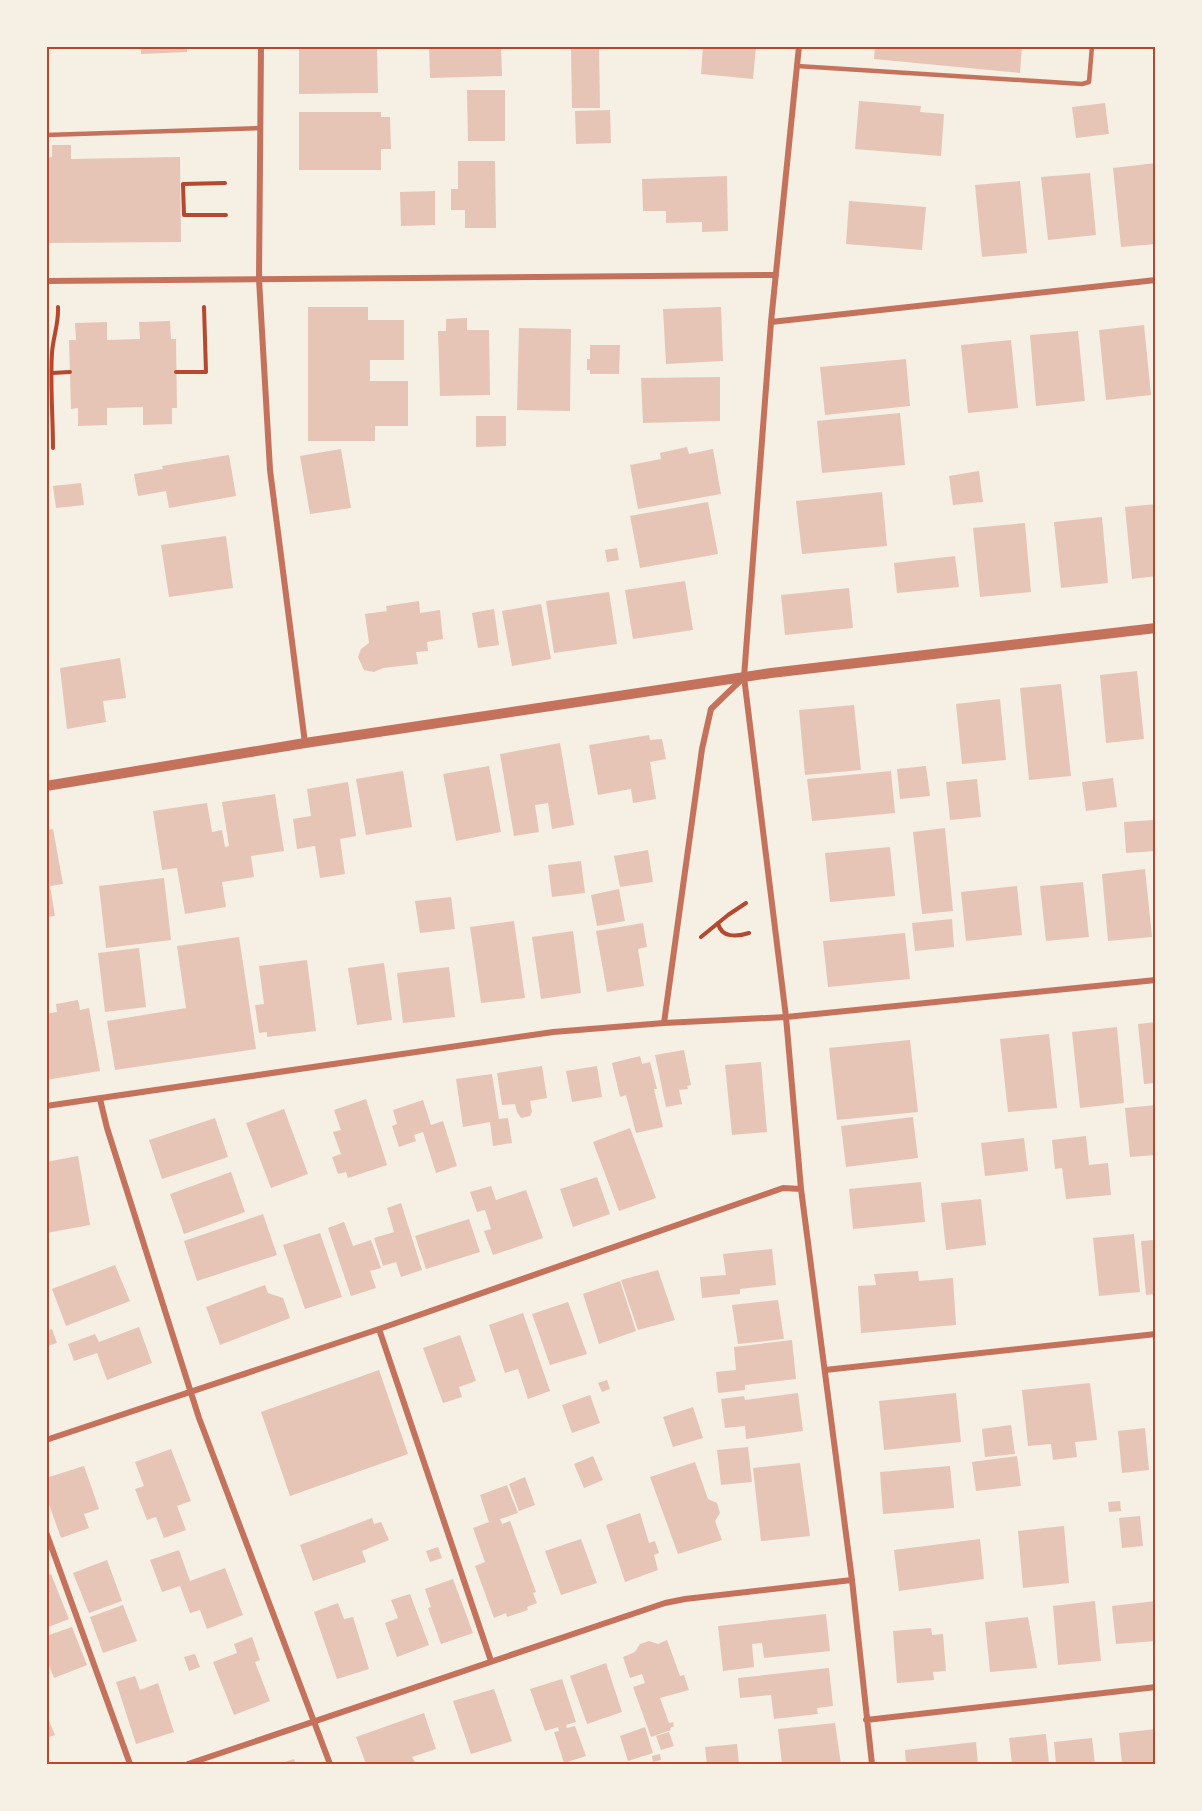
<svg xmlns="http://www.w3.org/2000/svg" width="1202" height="1811" viewBox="0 0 1202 1811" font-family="'Alegreya Sans',sans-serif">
<rect width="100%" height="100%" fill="#f6efe4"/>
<path fill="#e6c5b7" d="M141 46H187V52L141 54Z
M299 46H377L378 93 299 94Z
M429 46H501L502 76 430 78Z
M571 46H599L600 108H572Z
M703 46H756L753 79 701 74Z
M875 46H1022L1020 73 874 59Z
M467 90H505V141H468Z
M859 101 921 106 920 112 944 114 941 156 855 149Z
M1105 103 1109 134 1076 138 1072 107Z
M610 110 611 143 576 144 575 111Z
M299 112H381V117H390L391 149H381V170H299Z
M52 145H71V159L180 157 181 242 46 243V158L52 157Z
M458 161H495L496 228H465V210H451V189H458Z
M1156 163V244L1121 247 1113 168Z
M1090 173 1096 235 1048 240 1041 177Z
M727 176 728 231 702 232V222L666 223V211H643L642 179Z
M1020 181 1027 253 982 257 975 185Z
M435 191V225L401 226 400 192Z
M849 201 926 207 922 250 846 244Z
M308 307H368V320H404V360H370V381H408V426H375V441H308Z
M721 307 723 361 666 364 663 309Z
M467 318V330H489L490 395 440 396 438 331H446V319Z
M170 321 171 339H176L177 408H172V424L143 425V407L107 408V425L78 426V408L71 409 69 340H76L75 323 107 322V340L140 339 139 322Z
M1144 325 1151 395 1106 400 1099 330Z
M519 328 571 329 570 411 517 410Z
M1078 331 1085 401 1036 406 1030 335Z
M1011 340 1018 408 968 413 961 345Z
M590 345H620L619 374H590V370H587V359H590Z
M906 359 910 406 825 415 820 367Z
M720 377V421L643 423 641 378Z
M900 413 905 465 822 473 817 421Z
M476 416H506V446L476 447Z
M687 447 689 454 713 449 721 494 638 509 630 465 661 459 660 453Z
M341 449 351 508 310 514 300 456Z
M229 455 236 496 169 508 166 491 138 496 134 474 163 469 162 466Z
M979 471 983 502 953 505 949 476Z
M81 483 84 505 56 508 53 486Z
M882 492 887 546 802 554 796 501Z
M708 502 718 554 640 568 630 516Z
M1156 504V576L1132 579 1125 507Z
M1102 517 1108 583 1061 588 1054 522Z
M1025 523 1031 592 980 597 973 528Z
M226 536 233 588 169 597 161 545Z
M617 548 619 560 607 562 605 550Z
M955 556 959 587 897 593 894 563Z
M685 581 693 630 633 639 625 590Z
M849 588 853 628 785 635 781 595Z
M609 592 617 644 554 653 546 601Z
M419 601 420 613 440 610 443 639 427 642 428 651 416 652 418 664 383 668 374 672 364 670 358 657 361 649 369 643 365 614 387 611 386 606Z
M541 604 551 659 512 666 502 611Z
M494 609 499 645 478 648 472 613Z
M120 658 126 698 103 701 106 722 67 729 60 668Z
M1137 671 1144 739 1106 743 1100 675Z
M1061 684 1071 776 1029 780 1020 688Z
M1000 699 1006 760 962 764 956 704Z
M854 705 861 770 805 775 799 710Z
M649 735 650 740 662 739 666 759 650 762 656 799 633 803 631 789 598 795 589 745Z
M560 743 574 825 552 829 548 803 535 805 539 832 514 836 500 754Z
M489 766 501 832 456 841 443 774Z
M926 766 930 796 900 799 897 769Z
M403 771 412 827 366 835 356 779Z
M891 771 895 813 812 821 807 779Z
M1113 778 1117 807 1086 811 1082 782Z
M977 779 981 817 950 820 946 782Z
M348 782 356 836 340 839 345 874 320 878 315 846 297 849 293 819 311 816 307 789Z
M275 794 284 851 251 856 254 877 222 882 226 907 185 914 177 868 162 870 153 811 207 803 212 832 222 830 225 847 229 846 222 802Z
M1153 820 1156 851 1126 853 1124 822Z
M945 828 953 911 922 914 913 832Z
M53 829 63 884 50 886 55 916 46 917V830Z
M890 847 895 896 830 902 825 853Z
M648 850 653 882 620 887 614 856Z
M581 861 585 893 552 897 548 865Z
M1145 869 1152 937 1108 941 1102 874Z
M164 878 171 940 106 948 99 886Z
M1083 882 1089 937 1046 941 1040 886Z
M1017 886 1022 935 966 941 961 892Z
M619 889 625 921 597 926 591 895Z
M451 897 455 929 420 933 415 901Z
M952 919 954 947 915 951 912 923Z
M514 921 525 998 481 1003 470 927Z
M643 923 647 947 638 949 644 986 607 992 596 931Z
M573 931 581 993 541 999 532 937Z
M905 933 910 979 828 987 823 941Z
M239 937 256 1049 115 1070 107 1021 186 1008 177 946Z
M139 948 146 1007 105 1012 98 953Z
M307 960 316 1031 267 1037V1032L259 1033 255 1005 264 1004 259 966Z
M384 963 392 1020 357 1025 348 968Z
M449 967 455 1017 403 1023 397 973Z
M78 1000 80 1010 89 1008 100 1071 46 1080V1014L57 1012 56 1004Z
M1156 1022V1083L1144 1084 1138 1024Z
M1117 1027 1124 1103 1080 1108 1072 1032Z
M1049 1034 1057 1108 1008 1112 1000 1039Z
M910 1040 918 1112 837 1120 829 1048Z
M684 1050 691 1085 687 1086 688 1089 679 1090 682 1104 666 1107 655 1055Z
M640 1056 642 1064 650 1062 657 1089H654L663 1127 636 1133 626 1095 620 1097 612 1063Z
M761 1062 767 1132 732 1135 725 1065Z
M542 1066 547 1098 530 1101 532 1112 530 1116 521 1118 517 1112 515 1104 502 1105 497 1073Z
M597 1066 602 1097 572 1102 566 1071Z
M492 1074 499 1119 508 1118 512 1143 493 1146 490 1122 463 1127 456 1079Z
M366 1099 387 1165 348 1178 346 1172 338 1174 332 1157 341 1154 333 1132 341 1130 334 1110Z
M423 1100 431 1125 443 1121 457 1166 436 1173 423 1132 414 1135 416 1141 399 1147 392 1126 397 1124 393 1110Z
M1156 1105V1155L1130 1157 1125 1108Z
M284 1109 308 1174 271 1188 246 1123Z
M913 1117 918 1158 846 1167 841 1126Z
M215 1118 228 1157 162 1179 149 1140Z
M630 1128 656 1198 619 1211 593 1142Z
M1086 1136 1089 1165 1108 1163 1111 1195 1066 1199 1062 1168 1055 1169 1052 1140Z
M1024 1138 1028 1171 985 1176 981 1143Z
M78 1156 90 1225 46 1233V1162Z
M231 1172 245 1212 184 1234 170 1194Z
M597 1177 610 1214 573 1227 560 1189Z
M921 1182 925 1222 853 1229 849 1189Z
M491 1186 496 1200 526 1190 543 1238 493 1255 484 1231 491 1229 485 1210 477 1212 470 1192Z
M981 1199 986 1245 946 1250 941 1203Z
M401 1203 422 1270 401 1277 396 1262 383 1266 374 1238 394 1232 387 1208Z
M263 1214 277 1255 197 1281 184 1241Z
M469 1219 480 1252 426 1269 415 1236Z
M344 1222 353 1246 371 1240 381 1268 370 1271 376 1288 351 1296 328 1228Z
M320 1233 342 1297 305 1309 283 1245Z
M1134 1234 1140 1292 1099 1296 1093 1238Z
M1156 1240V1294L1146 1295 1141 1241Z
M772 1249 776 1285 740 1289V1294L702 1298 700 1277 726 1275 723 1254Z
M115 1265 130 1301 66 1326 52 1289Z
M658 1270 675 1320 638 1330 621 1280Z
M918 1271 919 1281 953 1278 956 1325 861 1333 858 1286 876 1285 874 1274Z
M620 1281 636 1331 599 1344 583 1294Z
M265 1285 268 1293 283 1298 290 1318 220 1345 206 1307Z
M778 1300 784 1339 738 1344 732 1305Z
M568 1302 587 1354 550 1365 532 1314Z
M523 1313 550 1391 528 1399 518 1369 505 1373 489 1325Z
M139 1327 152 1363 107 1380 97 1353 74 1361 68 1344 95 1334 99 1342Z
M52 1329 57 1343 47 1346 46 1331Z
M460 1335 476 1381 459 1387 462 1397 443 1403 423 1348Z
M792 1340 796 1379 745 1385V1390L718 1393 716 1372 736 1370 734 1347Z
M379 1370 408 1454 290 1496 261 1412Z
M607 1380 610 1389 602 1392 598 1383Z
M1090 1383 1097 1440 1075 1442 1077 1457 1053 1460 1051 1444 1028 1446 1022 1390Z
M798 1393 803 1431 746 1439 745 1426 725 1428 721 1399 744 1396 745 1400Z
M956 1393 961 1442 884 1450 879 1401Z
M590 1395 600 1423 572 1433 562 1405Z
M693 1407 703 1438 673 1447 663 1417Z
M1011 1425 1015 1454 985 1457 982 1429Z
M1145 1428 1149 1470 1122 1473 1118 1431Z
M748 1447 752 1482 721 1485 717 1450Z
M171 1449 191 1501 177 1506 186 1530 164 1538 156 1517 147 1520 135 1489 144 1486 135 1462Z
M593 1456 603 1480 584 1488 574 1464Z
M1017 1456 1021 1486 976 1491 972 1462Z
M695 1462 708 1499 717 1503 720 1513 715 1521 722 1540 678 1554 650 1477Z
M800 1463 810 1536 761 1541 753 1468Z
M84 1466 99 1509 84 1514 89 1528 61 1538 46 1496V1478Z
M950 1466 954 1508 883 1514 880 1472Z
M525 1477 535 1505 519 1511 509 1484Z
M507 1485 518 1513 500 1519 502 1524 510 1521 536 1592 533 1593 537 1603 527 1607 528 1610 507 1617 506 1613 494 1618 475 1566 485 1562 473 1528 489 1522 480 1495Z
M1120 1501 1121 1511 1109 1512 1108 1502Z
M640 1513 649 1543 655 1541 659 1553 654 1555 658 1570 625 1582 606 1525Z
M1140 1516 1143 1546 1122 1548 1119 1518Z
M372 1518 374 1524 381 1522 389 1540 362 1551 366 1562 313 1581 300 1545Z
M1064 1526 1069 1583 1023 1588 1018 1531Z
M581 1539 597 1583 561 1595 545 1551Z
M980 1539 984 1579 899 1591 894 1550Z
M438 1547 442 1558 430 1562 426 1551Z
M179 1550 190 1581 225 1568 243 1615 207 1629 200 1610 190 1613 180 1586 162 1592 150 1560Z
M107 1560 122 1601 89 1613 73 1573Z
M51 1574 69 1619 46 1628V1576Z
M453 1579 473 1633 441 1644 428 1608 431 1607 425 1589Z
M410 1594 429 1645 397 1657 385 1623 398 1618 391 1600Z
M1095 1601 1101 1661 1058 1665 1053 1606Z
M1156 1601V1641L1116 1644 1112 1606Z
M338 1603 344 1619 353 1617 369 1669 337 1679 314 1612Z
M123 1605 137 1641 103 1653 90 1617Z
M826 1614 830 1651 764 1658 762 1643 752 1644 754 1667 723 1671 718 1626Z
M1028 1617 1037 1668 990 1672 985 1622Z
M72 1627 87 1665 54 1678 46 1658V1636Z
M931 1628 932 1635 943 1634 946 1671 933 1672 934 1680 897 1683 893 1631Z
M252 1637 260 1660 255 1662 270 1701 234 1715 213 1662 237 1653 234 1644Z
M667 1640 680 1676 684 1675 689 1690 660 1698 669 1723 673 1722 674 1726 670 1728 671 1730 651 1737 633 1687 645 1683 642 1674 630 1678 623 1657 635 1652 640 1644 649 1641 658 1644Z
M195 1654 200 1667 189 1671 184 1657Z
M606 1663 622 1712 587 1724 570 1676Z
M829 1668 833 1706 817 1708 818 1714 774 1719 771 1695 740 1698 738 1678Z
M135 1676 140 1690 158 1683 174 1732 136 1744 116 1682Z
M562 1679 576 1722 566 1725 567 1728 575 1726 586 1756 564 1763 554 1732 559 1731 558 1727 545 1731 530 1689Z
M494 1689 512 1741 471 1754 453 1701Z
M424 1713 436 1749 412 1757 416 1764H366L356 1737Z
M46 1714 55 1735 46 1738Z
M835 1723 841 1764H782L778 1729Z
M645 1727 653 1753 628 1761 620 1736Z
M1156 1729V1764H1122L1119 1733Z
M669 1732 674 1746 661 1750 656 1736Z
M1046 1734 1049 1764H1012L1009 1738Z
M1092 1738 1095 1764H1056L1054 1742Z
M976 1742 978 1764H906L905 1750Z
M737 1744 739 1764H707L705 1747Z
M660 1754 661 1760 653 1762 652 1756Z
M294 1759 296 1764H278Z"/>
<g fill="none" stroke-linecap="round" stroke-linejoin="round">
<path stroke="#b5482f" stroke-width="4" d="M225 183 183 184 184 215H226
M176 372H206L204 307
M52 373 70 372
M53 448C53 417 50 384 52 353 53 337 59 323 58 307
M718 923C721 938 737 937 749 933
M701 937 728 915 746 903"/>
<path stroke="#c5725c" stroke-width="4.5" d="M797 66 1082 84 1089 82 1092 46
M46 135 260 128"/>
<path stroke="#c5725c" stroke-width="6" d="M261 46 259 279 270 470 305 743
M799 46 771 322 744 677 786 1017 801 1189 852 1580 872 1764
M46 281 776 275
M771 322 1156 280
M664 1023 702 749 711 709 742 679
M100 1099 107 1128 199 1418 330 1764
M46 1106 553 1032 664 1023 786 1017 1156 980
M379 1329 491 1661
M825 1370 1156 1334
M46 1440 379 1329 783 1188 801 1189
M46 1532 130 1764
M866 1720 1156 1687
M188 1764 665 1603 685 1599 852 1580"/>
<path stroke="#c5725c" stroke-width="10" d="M46 786 305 743 771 673 1156 628"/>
</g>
<rect width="1202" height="1811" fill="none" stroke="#f6efe4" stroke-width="96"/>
<rect x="48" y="48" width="1106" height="1715" fill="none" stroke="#b5482f" stroke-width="2"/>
</svg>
